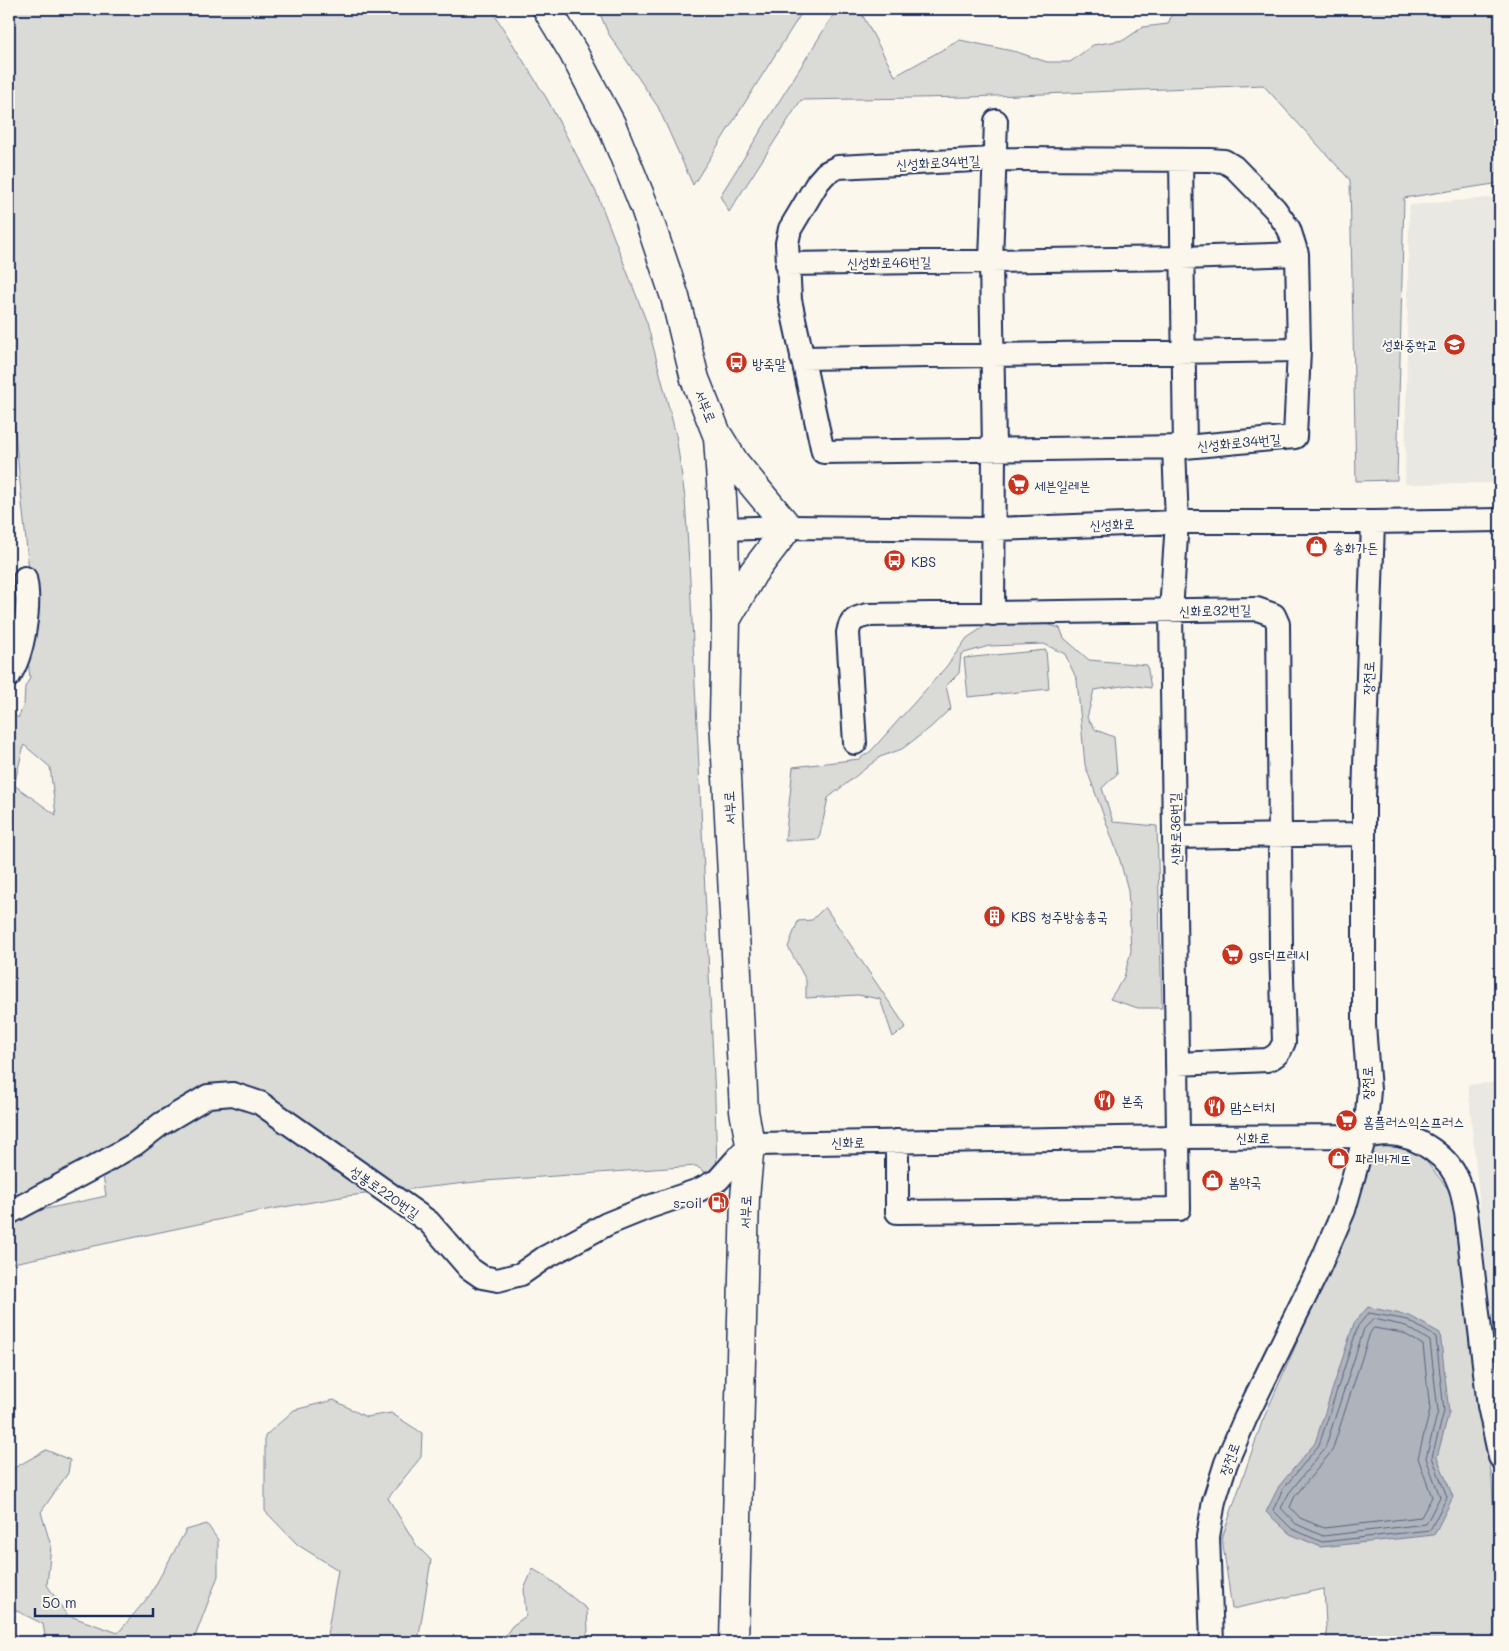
<svg xmlns="http://www.w3.org/2000/svg" width="1509" height="1651" viewBox="0 0 1509 1651" font-family="Mali,'Poor Story',sans-serif">
<rect width="100%" height="100%" fill="#fbf7ec"/>
<filter id="ink" filterUnits="userSpaceOnUse"><feTurbulence type="fractalNoise" baseFrequency=".02" numOctaves="2"/><feDisplacementMap in="SourceGraphic" scale="10" xChannelSelector="R" yChannelSelector="G"/><feConvolveMatrix kernelMatrix="1 2 1 2 8 2 1 2 1" color-interpolation-filters="sRGB"/></filter>
<g filter="url(#ink)">
<path fill="#eae8e2" d="M1500 197V483L1405 484 1409 205Z
M1500 1082V1373H1496L1468 1085Z"/>
<path fill="#dadad7" stroke="#7a849a" fill-rule="evenodd" d="M9 9H491L547 99 597 194 647 323 676 435 685 498 690 580 715 1099 717 1174 715 1179 696 1166 485 1181 347 1196 255 1212 9 1264V1217L106 1196 101 1160 9 1213V710L18 718 24 705 25 687 30 678 28 660 32 600 9 375ZM24 745 50 767 56 815 14 785Z
M598 9H804L693 185 658 107 608 33Z
M837 9H854L863 16 895 76 960 40 1017 52 1047 62H1070L1093 45 1124 40 1143 27 1168 24 1174 9H1500V183L1404 198 1397 480 1356 481 1350 180 1263 85 970 97 801 100 729 212 720 196Z
M991 622 1043 623 1060 628 1064 638 1089 660 1147 665 1151 688 1129 685 1094 690 1087 718 1096 730 1114 737 1117 774 1102 788 1113 822 1157 826 1162 1008H1138L1110 999 1124 977 1131 951 1128 890 1119 857 1085 765 1077 680 1065 654 1044 644 989 646 961 654 959 673 946 686 951 708 930 728 902 749 880 757 828 798 819 839 785 841 793 767 859 759 871 751 946 667 967 638Z
M1046 650 1049 689 968 697 964 658Z
M825 907 906 1027 893 1037 880 999 858 995 806 998V980L788 947 798 921 812 920Z
M1377 1140 1421 1155 1453 1195 1492 1480 1500 1642H1327L1324 1589 1232 1609 1222 1538 1262 1422 1325 1279Z
M334 1400 366 1417 391 1413 422 1433 421 1457 388 1498 417 1546 431 1560 418 1642H323L327 1635 338 1570 298 1545 265 1511V1436L294 1410Z
M46 1450 70 1460 68 1473 41 1512 51 1546 47 1585 67 1615 118 1633 150 1595 186 1530 207 1524 218 1540V1576L193 1642H46L43 1624 9 1607V1471Z
M533 1569 548 1578 587 1609 588 1631 583 1642H501L512 1626 526 1616 524 1589Z"/>
<path fill="#afb3bb" stroke="#747e96" d="M1368 1307 1410 1316 1440 1333 1449 1412 1437 1457 1453 1497 1434 1535 1321 1547 1290 1534 1266 1512 1279 1486 1315 1443 1354 1323Z"/>
<g fill="none" stroke-linecap="round" stroke-linejoin="round">
<path stroke="#566483" stroke-width="1" d="M1369 1313 1408 1320 1436 1337 1444 1411 1432 1457 1447 1497 1430 1530 1322 1542 1292 1529 1273 1510 1283 1489 1319 1445 1358 1326Z
M1374 1319 1406 1326 1430 1341 1438 1411 1426 1458 1440 1497 1426 1524 1323 1536 1296 1524 1281 1508 1289 1493 1325 1448 1364 1329Z
M1374 1328 1403 1333 1423 1345 1430 1410 1418 1458 1432 1497 1421 1517 1324 1528 1300 1518 1290 1507 1295 1496 1332 1451 1370 1333Z"/>
<defs>
<path id="minor" d="M994 159 1210 160 1224 161 1234 167 1275 209 1289 229 1297 254 1299 350 1295 437 1185 447 823 452 790 300 787 243 790 229 818 182 826 173 838 167Z
M1181 160 1185 447
M787 264 1182 258 1297 254
M802 358 1299 350
M724 529 788 527 995 529 1177 522H1373L1500 520
M993 614 994 450 991 260 996 121
M9 676C24 654 31 603 25 578
M855 743 848 633C850 620 855 618 868 615L1257 609 1274 615 1278 624 1281 947 1284 1042C1280 1052 1277 1056 1267 1060L1177 1064
M1175 837 1364 834
M897 1141V1212L1179 1209 1171 611 1177 522 1174 447
M9 1213 104 1162 135 1144 161 1124 208 1096 233 1094 260 1103 429 1222 469 1268 482 1277 498 1280 521 1274 544 1258 607 1224 649 1207 699 1190 718 1180 750 1144 1178 1137 1365 1136C1372 1136 1380 1134 1388 1134 1418 1135 1451 1157 1460 1186 1463 1194 1464 1204 1466 1212L1489 1406 1500 1457
M1212 1642 1208 1537 1214 1501 1226 1463 1246 1417 1317 1272 1344 1210 1365 1136 1369 1090 1364 1025V798L1373 522"/>
<path id="major" d="M547 9 573 52 611 124 645 208 675 297 695 379 718 437 724 529 726 620 724 718 744 1111 750 1144 745 1197 734 1642
M719 437 735 463 788 527 753 573 726 620"/>
</defs>
<use href="#minor" stroke="#1b2f5e" stroke-width="26"/>
<use href="#major" stroke="#1b2f5e" stroke-width="31"/>
<use href="#minor" stroke="#fbf7ec" stroke-width="22"/>
<use href="#major" stroke="#fbf7ec" stroke-width="28"/>
</g>
</g>
<defs>
<symbol id="school-disc" viewBox="-11 -11 22 22"><circle r="9.5" fill="#c8321e" stroke="#fbf7ec"/><path d="M0-5L7-2L0 1L-7-2ZM-4 1L0 2.5L4 1V4Q0 6-4 4Z" fill="#fff"/></symbol>
<symbol id="bus-disc" viewBox="-11 -11 22 22"><circle r="9.5" fill="#c8321e" stroke="#fbf7ec"/><path d="M-5-6H5V4H4V6H2V4H-2V6H-4V4H-5ZM-3.5-4V0h7V-4ZM-3.5 1.2v1.5H-2V1.2ZM2 1.2v1.5H3.5V1.2Z" fill="#fff"/></symbol>
<symbol id="supermarket-disc" viewBox="-11 -11 22 22"><circle r="9.5" fill="#c8321e" stroke="#fbf7ec"/><path d="M-6-5.5h2.5l.6 2H6L4.5 2H-2.5L-4.4-4H-6ZM-1.5 3.2a1.3 1.3 0 1 0 .1 0ZM3 3.2a1.3 1.3 0 1 0 .1 0Z" fill="#fff"/></symbol>
<symbol id="shop-disc" viewBox="-11 -11 22 22"><circle r="9.5" fill="#c8321e" stroke="#fbf7ec"/><path d="M-5-2.5h2.3a2.7 3.5 0 0 1 5.4 0H5L5.5 6h-11ZM-1.5-2.5h3a1.5 2.3 0 0 0-3 0Z" fill="#fff"/></symbol>
<symbol id="building-disc" viewBox="-11 -11 22 22"><circle r="9.5" fill="#c8321e" stroke="#fbf7ec"/><path d="M-4-6H4V6H1V3H-1V6H-4ZM-2.5-4.3h1.7v1.8h-1.7ZM.8-4.3h1.7v1.8H.8ZM-2.5-1h1.7V.8h-1.7ZM.8-1h1.7V.8H.8Z" fill="#fff"/></symbol>
<symbol id="restaurant-disc" viewBox="-11 -11 22 22"><circle r="9.5" fill="#c8321e" stroke="#fbf7ec"/><path d="M-5-6h1v4h1v-4h1v4h1v-4h1v5L-1.5 .5V6h-2V.5L-5-1ZM5-6V6H3V1.5H1.5Q1.5-4 5-6Z" fill="#fff"/></symbol>
<symbol id="fuel-disc" viewBox="-11 -11 22 22"><circle r="9.5" fill="#c8321e" stroke="#fbf7ec"/><path d="M-5.5-6h7V0h2V4h1.3V-2.5L3-4.5l.8-.8L6-3V5H2.5V1h-1V6h-7ZM-4.2-4.7v3.2H.2V-4.7Z" fill="#fff"/></symbol>
</defs>
<g fill-rule="evenodd">
<use href="#school-disc" x="1442" y="332" width="25" height="25"/>
<use href="#bus-disc" x="724" y="350" width="25" height="25"/>
<use href="#supermarket-disc" x="1006" y="472" width="25" height="25"/>
<use href="#shop-disc" x="1304" y="534" width="25" height="25"/>
<use href="#bus-disc" x="882" y="548" width="25" height="25"/>
<use href="#building-disc" x="982" y="904" width="25" height="25"/>
<use href="#supermarket-disc" x="1220" y="942" width="25" height="25"/>
<use href="#restaurant-disc" x="1092" y="1088" width="25" height="25"/>
<use href="#restaurant-disc" x="1202" y="1094" width="25" height="25"/>
<use href="#supermarket-disc" x="1334" y="1108" width="25" height="25"/>
<use href="#shop-disc" x="1326" y="1146" width="25" height="25"/>
<use href="#shop-disc" x="1200" y="1168" width="25" height="25"/>
<use href="#fuel-disc" x="706" y="1190" width="25" height="25"/>
</g>
<g text-anchor="middle" dominant-baseline="central" stroke-width="4" stroke-linejoin="round" paint-order="stroke">
<g font-size="14" fill="#1b2f5e" stroke="#fbf7ec">
<text transform="translate(938 162) rotate(-3)">신성화로34번길</text>
<text transform="translate(889 262) rotate(-1)">신성화로46번길</text>
<text transform="translate(706 406) rotate(68)">서부로</text>
<text transform="translate(1239 442) rotate(-5)">신성화로34번길</text>
<text transform="translate(1112 524) rotate(-2)">신성화로</text>
<text transform="translate(1215 610) rotate(-1)">신화로32번길</text>
<text transform="translate(1368 678) rotate(-88)">장전로</text>
<text transform="translate(729 808) rotate(-93)">서부로</text>
<text transform="translate(1175 829) rotate(-91)">신화로36번길</text>
<text transform="translate(1367 1083) rotate(-91)">장전로</text>
<text x="1253" y="1137">신화로</text>
<text transform="translate(848 1142) rotate(-1)">신화로</text>
<text transform="translate(385 1192) rotate(35)">성봉로220번길</text>
<text transform="translate(745 1212) rotate(-88)">서부로</text>
<text transform="translate(1229 1459) rotate(-70)">장전로</text>
</g>
<g font-size="14" fill="#1b2f5e" stroke="#fbf7ec" text-anchor="start">
<text x="1438" y="344" text-anchor="end">성화중학교</text>
<text x="752" y="363">방죽말</text>
<text x="1034" y="485">세븐일레븐</text>
<text x="1333" y="547">송화가든</text>
<text x="911" y="561">KBS</text>
<text x="1011" y="916">KBS 청주방송총국</text>
<text x="1249" y="954">gs더프레시</text>
<text x="1121" y="1100">본죽</text>
<text x="1230" y="1106">맘스터치</text>
<text x="1363" y="1121">홈플러스익스프러스</text>
<text x="1355" y="1158">파리바게뜨</text>
<text x="1228" y="1181">봄약국</text>
<text x="702" y="1202" text-anchor="end">s-oil</text>
</g>
</g>
<rect width="1509" height="1651" fill="none" stroke="#fbf7ec" stroke-width="30"/>
<rect x="15" y="15" width="1479" height="1621" fill="none" stroke="#1b2f5e" stroke-width="2" filter="url(#ink)"/>
<path d="M35 1608v8h118v-8" fill="none" stroke="#1b2f5e" stroke-width="2.5"/>
<text x="42" y="1608" font-size="15" fill="#1b2f5e" stroke="#fbf7ec" stroke-width="4" paint-order="stroke">50 m</text>
</svg>
